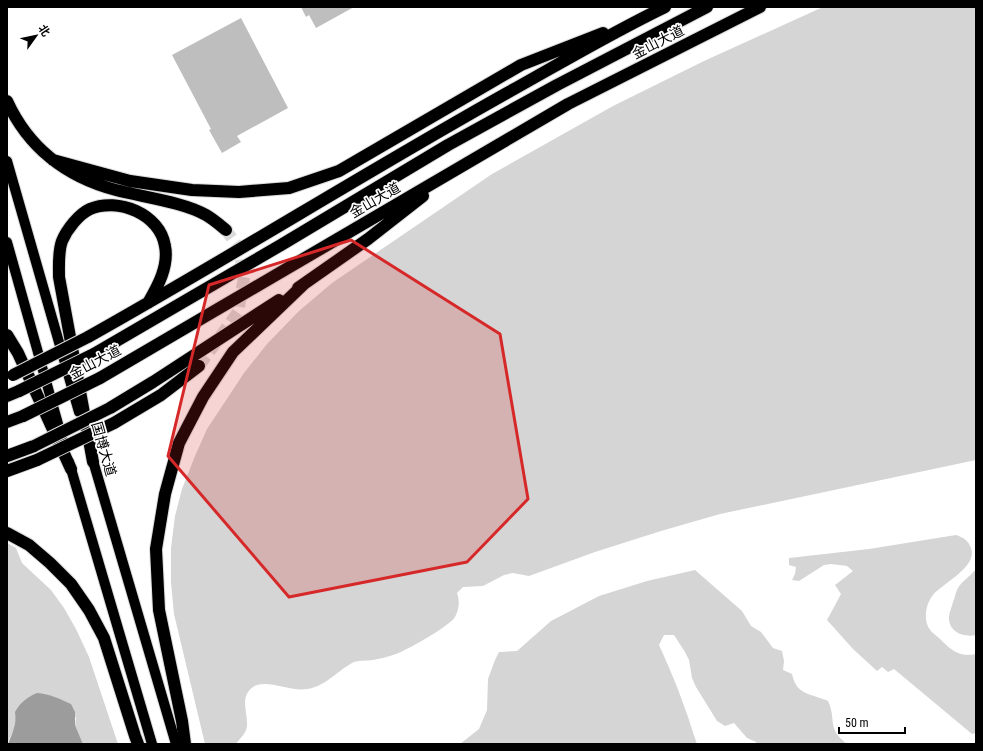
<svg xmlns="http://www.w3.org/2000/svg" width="983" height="751" viewBox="0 0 983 751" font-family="'Roboto Condensed','Noto Sans SC',sans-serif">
<rect width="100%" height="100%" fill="#fff"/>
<path fill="#d5d5d5" d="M823 7H976V460L720 514 661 531 595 552 529 576 513 573 504 575 483 586 463 587 457 593C460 602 459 609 455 617 450 626 404 652 393 655 387 657 379 659 373 660 367 661 360 660 354 662 338 670 325 687 307 689 291 692 265 678 253 687 239 697 248 712 247 726 246 734 240 738 236 744H205L174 614 171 583V548L175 516 182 489 195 456 207 429 244 373 267 344 299 311 332 283 492 174 613 106 704 61Z
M956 535C964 538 968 540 971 548 978 567 943 583 933 595 927 602 924 615 927 624 929 632 938 636 943 642 953 652 962 657 976 654V733L972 734 894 669 888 672 882 667 877 671 853 649 827 620 841 594 835 585 853 571 847 566 831 564 824 565 799 581 792 580 795 574 796 567 789 565V558L869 549Z
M7 543 16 548 22 563 51 590 64 608 76 629 89 657 118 744H83L75 725 76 718 64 701 58 699 52 696 16 719 14 729 7 744Z
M976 569V635C964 638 948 632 949 617 949 612 952 607 953 602 955 598 955 594 957 590 961 581 970 577 976 569Z
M695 570 742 611 751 626 761 632 773 648 782 651 784 661 783 670 792 674C797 696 810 693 828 701 837 720 826 728 847 744H757L756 742 747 738 734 723 725 726 717 721 696 687 692 678 689 660 685 652 674 635H664L659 645C668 665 677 685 684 706 689 718 692 731 697 744H460L479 729 487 710 488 679 495 660 499 652 517 651 551 621 599 596 647 581Z"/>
<path fill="#9c9c9c" d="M37 693C50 694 60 699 71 704L75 712V725L83 744H8C12 733 17 725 15 712 20 703 27 697 37 693Z"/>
<path fill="#bebebe" d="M301 7H354L316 28 309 15 306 17Z
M241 18 288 108 237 136 241 142 222 153 209 130 211 129 172 55Z"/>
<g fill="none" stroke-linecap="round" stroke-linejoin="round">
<path stroke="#d9d9d9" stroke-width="12" stroke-dasharray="12 6" stroke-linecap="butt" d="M199 366 238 312 244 277 239 248 226 230"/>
<defs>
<path id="primary" d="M7 161 79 412
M7 242 62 438
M91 454 176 744
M69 462 152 744"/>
<path id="highway" d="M7 101C28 147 66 177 116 190 143 197 183 202 206 215 213 219 220 225 226 230
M53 160 130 181 192 190 239 192 289 188 339 171 521 65 603 33
M298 288 368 239 423 196
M7 335 18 353 71 469
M88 337C229 258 366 172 507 93 559 64 611 33 665 7
M94 354 281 245 448 145 557 85 707 7
M100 378 568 104 760 7
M7 396 19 391
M110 408 153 382 279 300
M7 422 23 416
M114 423 161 395 199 366
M7 456 34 446
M93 462 59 277C59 265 58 252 62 241 67 229 79 214 90 209 118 197 160 214 165 246 169 266 158 286 148 303
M7 471 37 460
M7 533 29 545 50 563 71 584 89 610 104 638 135 736 138 744
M185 744 182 721 159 610 156 549 165 494 179 443 203 397 233 352 303 285"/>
</defs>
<use href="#primary" stroke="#dbdbdb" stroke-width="12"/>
<use href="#highway" stroke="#dbdbdb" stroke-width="14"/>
<use href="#primary" stroke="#000" stroke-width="10"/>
<use href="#highway" stroke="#000" stroke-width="12"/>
<defs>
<path id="highway-bridge" d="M13 375 88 337
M19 391 94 354
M23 416 100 378
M34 446 110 408
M37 460 114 423"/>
</defs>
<use href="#highway-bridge" stroke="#dbdbdb" stroke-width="14" stroke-linecap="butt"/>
<use href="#highway-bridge" stroke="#000" stroke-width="12"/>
</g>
<path fill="#d62828" fill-opacity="0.2" stroke="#d62828" stroke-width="3" stroke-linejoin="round" d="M351 240 500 334 528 499 467 562 289 597 168 456 209 285Z"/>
<g text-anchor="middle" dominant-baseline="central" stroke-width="3.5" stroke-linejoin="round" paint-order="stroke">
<g font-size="14" fill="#000" stroke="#fff">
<text transform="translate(658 42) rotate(-27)">金山大道</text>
<text transform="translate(375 200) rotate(-30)">金山大道</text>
<text transform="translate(95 362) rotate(-28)">金山大道</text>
<text transform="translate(104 449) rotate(74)">国博大道</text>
</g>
</g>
<rect width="983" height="751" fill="none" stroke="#000000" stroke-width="16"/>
<g transform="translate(36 36) rotate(57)" stroke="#ffffff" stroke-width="3" paint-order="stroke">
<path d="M0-3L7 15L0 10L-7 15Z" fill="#000000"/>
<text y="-6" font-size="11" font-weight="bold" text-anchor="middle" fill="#000000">北</text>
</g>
<path d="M839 727v6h66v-6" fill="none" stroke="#000000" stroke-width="2"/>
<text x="845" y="727" font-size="12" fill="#000000" stroke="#ffffff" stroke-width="3" paint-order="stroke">50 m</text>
</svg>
